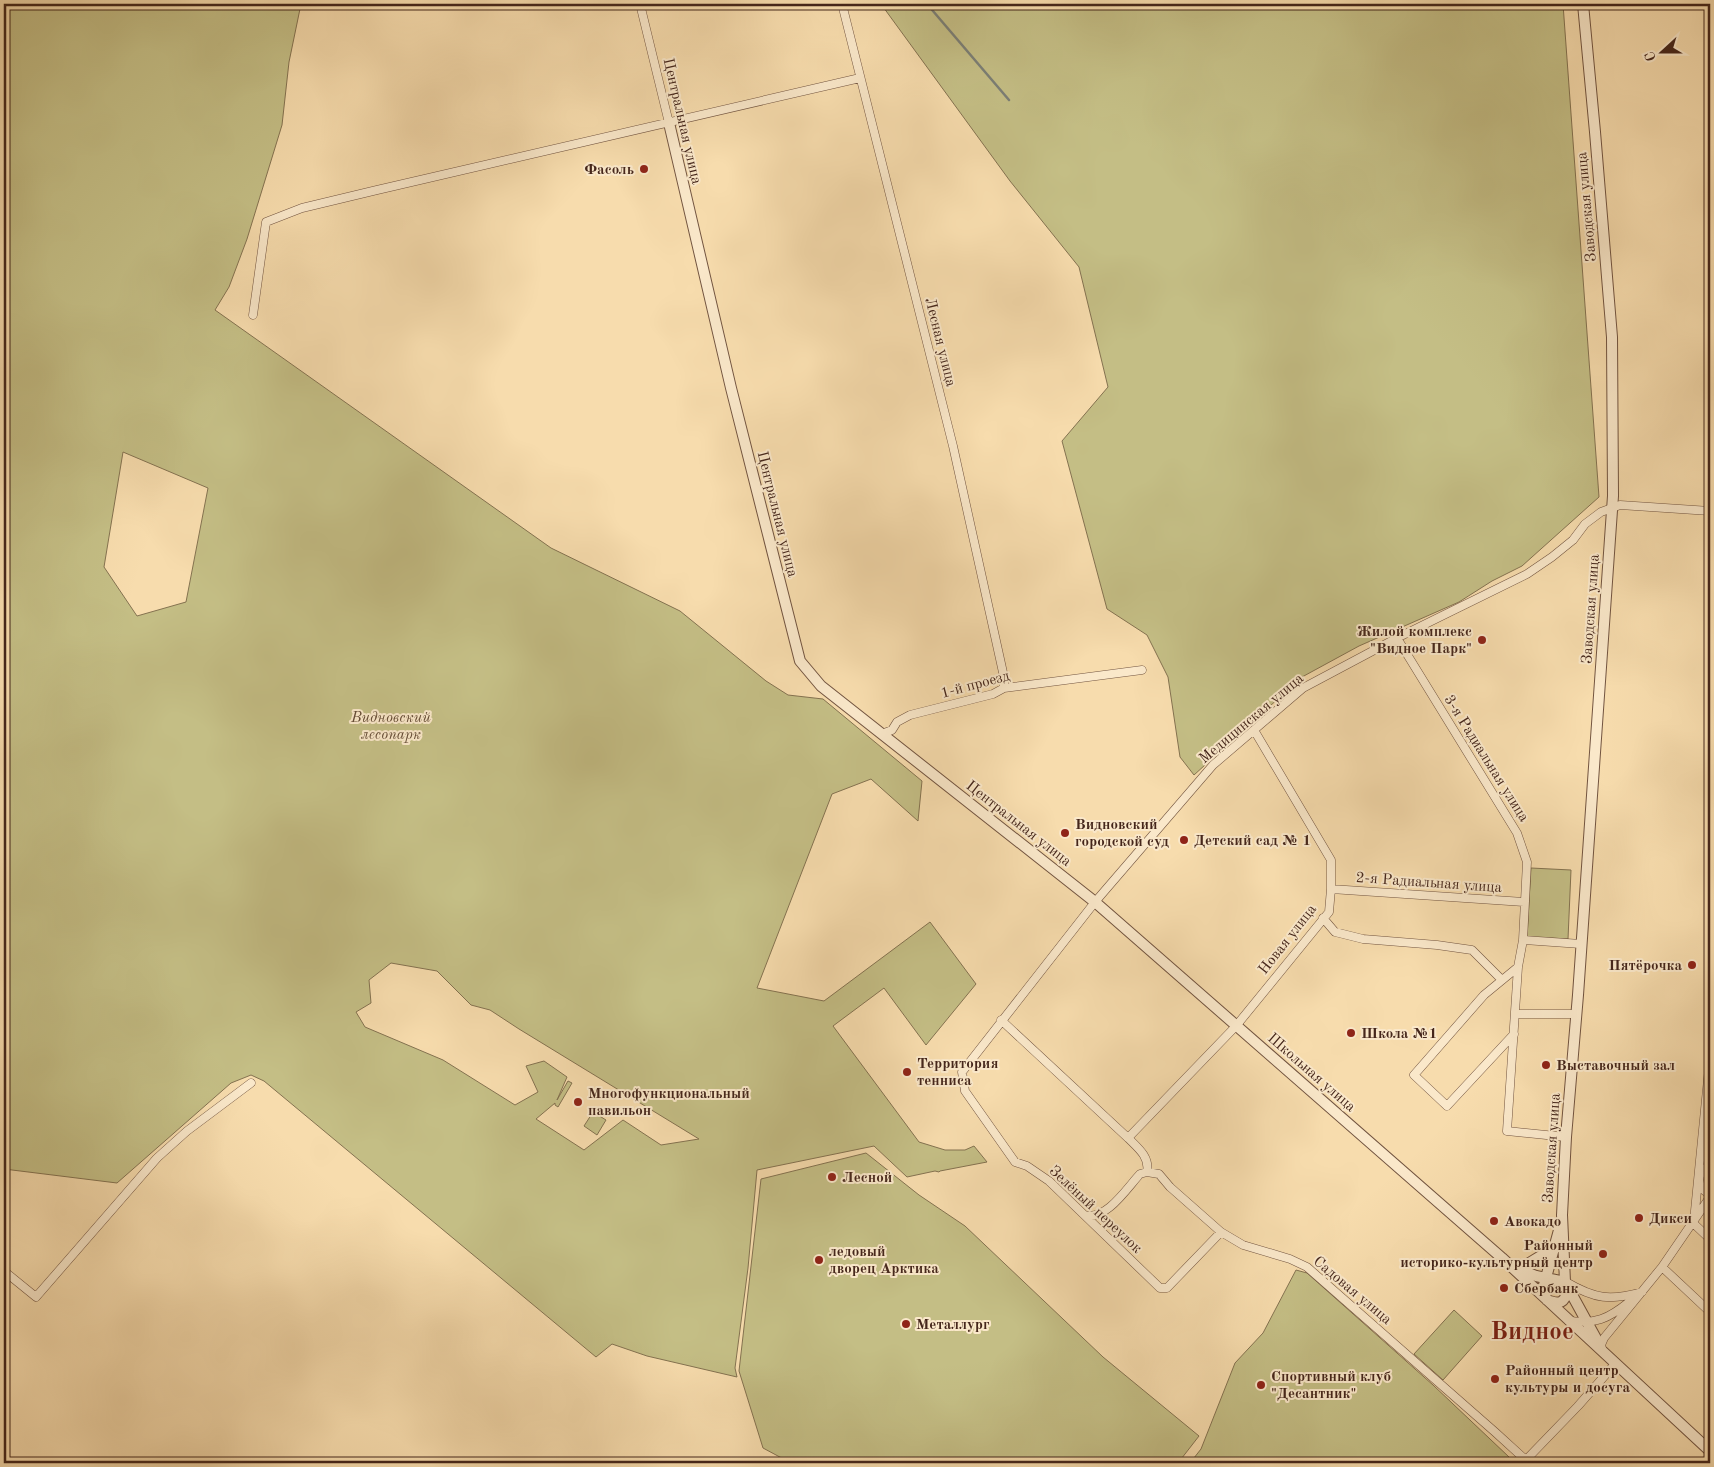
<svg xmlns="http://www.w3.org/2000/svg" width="1714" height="1467" font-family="'Old Standard TT',serif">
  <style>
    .green { fill: #c4be85; stroke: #847250; fill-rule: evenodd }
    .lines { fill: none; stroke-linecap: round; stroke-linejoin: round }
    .stream { stroke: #7b7f76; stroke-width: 2.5 }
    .minor-casing { stroke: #725440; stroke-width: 9 }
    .tertiary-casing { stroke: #725440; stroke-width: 12 }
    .minor { stroke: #fae8ca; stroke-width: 8 }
    .tertiary { stroke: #fae8ca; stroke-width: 10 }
    .poi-dot { fill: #8f2418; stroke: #fae8ca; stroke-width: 2 }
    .labels { text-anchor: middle; stroke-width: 4; stroke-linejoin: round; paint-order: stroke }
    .street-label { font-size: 15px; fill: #45261b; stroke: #fae8ca }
    .poi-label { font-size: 15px; font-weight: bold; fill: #45261b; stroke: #fae8ca; text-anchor: start }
    .park-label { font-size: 15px; font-style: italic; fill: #654c36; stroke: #fae8ca }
    .town-label { font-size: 25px; font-weight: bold; fill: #7a1f14; stroke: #fae8ca }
  </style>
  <rect width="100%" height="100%" fill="#f7dcad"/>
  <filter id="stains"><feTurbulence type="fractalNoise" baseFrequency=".004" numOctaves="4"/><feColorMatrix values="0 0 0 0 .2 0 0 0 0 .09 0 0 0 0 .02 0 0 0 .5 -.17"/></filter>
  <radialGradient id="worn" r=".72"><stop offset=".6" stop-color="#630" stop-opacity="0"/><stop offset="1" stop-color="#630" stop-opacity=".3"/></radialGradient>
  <!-- green -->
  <path class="green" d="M 4,4 L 301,4 L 289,62 L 282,125 L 247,239 L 229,287 L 215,310 L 551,548 L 680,611 L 766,681 L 788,695 L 823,699 L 922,781 L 918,821 L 871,779 L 832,794 L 757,988 L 824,1001 L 930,922 L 976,984 L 926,1045 L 884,988 L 833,1026 L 919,1142 L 945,1150 L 965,1150 L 974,1146 L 987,1162 L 940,1171 L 939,1172 L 935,1171 L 907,1177 L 874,1146 L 757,1170 L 748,1268 L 735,1368 L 737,1377 L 647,1356 L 612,1344 L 596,1357 L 264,1081 L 251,1075 L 231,1083 L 117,1183 L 4,1169 ZM 123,452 L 208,488 L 186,602 L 137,616 L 104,567 ZM 391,963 L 437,971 L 471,1005 L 490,1010 L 519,1029 L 699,1139 L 661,1145 L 623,1120 L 584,1150 L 536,1119 L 555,1103 L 555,1105 L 558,1107 L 572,1083 L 568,1081 L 557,1100 L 567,1077 L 544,1061 L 526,1066 L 538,1092 L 515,1105 L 443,1060 L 365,1027 L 356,1012 L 371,1003 L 369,980 Z
    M 881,4 L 1563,4 L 1599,497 L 1522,566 L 1492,581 L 1459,602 L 1359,646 L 1302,677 L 1194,775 L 1180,757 L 1168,677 L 1147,635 L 1107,609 L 1062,441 L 1108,387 L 1079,267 L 1010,181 Z
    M 1531,868 L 1571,870 L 1568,939 L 1527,937 Z
    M 593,1112 L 606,1120 L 597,1135 L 584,1126 Z
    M 866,1153 L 919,1195 L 965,1226 L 1103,1357 L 1199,1436 L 1178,1463 L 791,1463 L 763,1448 L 739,1371 L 761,1179 Z
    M 1296,1270 L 1307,1273 L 1433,1385 L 1509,1457 L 1502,1463 L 1190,1463 L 1201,1449 L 1235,1363 L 1263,1333 Z
    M 1454,1310 L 1482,1336 L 1443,1380 L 1414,1354 Z"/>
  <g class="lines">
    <!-- stream -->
    <path class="stream" d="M 927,4 L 1009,100
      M 1182,1462 L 1183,1463"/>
    <!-- minor casing -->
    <g class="minor-casing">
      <path id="minor" d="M 640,4 L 669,123
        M 842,4 L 953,446 L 1004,677 L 1004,688
        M 253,315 L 266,222 L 302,208 L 377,190 L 860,78
        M 1397,638 L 1517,833 L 1527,862 L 1523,940 L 1518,967 L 1484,995 L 1414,1075 L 1447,1106 L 1514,1034
        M 882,734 L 892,730 L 897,722 L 910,715 L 993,694 L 1004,688 L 1142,670
        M 1331,889 L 1524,902
        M 1323,918 L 1335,932 L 1363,939 L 1437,945 L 1472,950 L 1502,980
        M 1523,940 L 1581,944
        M 1518,967 L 1507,1131 L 1566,1137
        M 1516,1014 L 1576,1014
        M 1001,1020 L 1128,1138 C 1138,1148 1150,1157 1147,1172 L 1159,1174 L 1170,1187 L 1221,1232 L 1243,1245 L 1290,1259 L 1307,1267 L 1495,1432 L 1529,1463
        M 1128,1138 L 1236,1026 L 1329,912 L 1331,889 L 1331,860 L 1254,730
        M 1710,1166 C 1696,1171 1696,1189 1710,1194
        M 1085,1215 C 1106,1221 1127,1188 1140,1174 L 1147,1172
        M 1694,1221 L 1710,1059
        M 1693,1223 L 1710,1239
        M 1221,1232 L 1167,1288 L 1160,1288 L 1049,1181 L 1027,1166 L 1015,1162 L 965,1091 L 962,1072 L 1095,902 L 1213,765 L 1303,688 L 1397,638 L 1527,574 L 1552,557 L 1573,540 L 1585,524 L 1601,512 L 1620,505 L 1710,511
        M 1662,1267 L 1710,1312
        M 4,1271 L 36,1297 L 157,1158 L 187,1131 L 251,1083
        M 1566,1282 C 1595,1299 1610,1301 1642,1292
        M 1569,1321 C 1596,1324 1608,1319 1629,1302
        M 1602,1349 L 1601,1345 L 1604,1338 L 1662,1267 L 1710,1197
        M 1523,1463 L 1578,1406 L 1615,1364"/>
    </g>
    <!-- tertiary casing -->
    <g class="tertiary-casing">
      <path id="tertiary" d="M 1583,4 L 1595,132 L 1612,337 L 1613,496 L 1578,995 L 1566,1137 L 1562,1215 L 1565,1282 L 1599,1344
        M 669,123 L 731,388 L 800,661 L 821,686 L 1095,902 L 1502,1258 L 1710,1451
        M 1559,1230 L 1544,1285 L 1544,1293 L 1547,1300 C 1560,1305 1565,1303 1568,1289
        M 1515,1265 L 1526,1265 L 1554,1248
        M 1517,1268 L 1536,1276 L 1565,1282"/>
    </g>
    <!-- minor -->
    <use href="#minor" class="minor"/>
    <!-- tertiary -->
    <use href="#tertiary" class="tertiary"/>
  </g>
  <!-- markers -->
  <g class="poi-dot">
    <circle cx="644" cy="169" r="5"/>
    <circle cx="1482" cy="640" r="5"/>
    <circle cx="1065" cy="833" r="5"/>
    <circle cx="1184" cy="840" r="5"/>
    <circle cx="1692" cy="965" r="5"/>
    <circle cx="1351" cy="1033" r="5"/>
    <circle cx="1546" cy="1065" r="5"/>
    <circle cx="907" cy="1072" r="5"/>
    <circle cx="578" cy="1102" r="5"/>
    <circle cx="832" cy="1177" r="5"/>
    <circle cx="1639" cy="1218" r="5"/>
    <circle cx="1494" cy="1221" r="5"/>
    <circle cx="1603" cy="1254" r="5"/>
    <circle cx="819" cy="1260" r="5"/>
    <circle cx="1504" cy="1288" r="5"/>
    <circle cx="906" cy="1324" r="5"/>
    <circle cx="1495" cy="1379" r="5"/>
    <circle cx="1261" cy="1385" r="5"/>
  </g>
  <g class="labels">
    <!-- street labels -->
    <g class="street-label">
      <text transform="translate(683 121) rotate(77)" y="5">Центральная улица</text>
      <text transform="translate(1586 207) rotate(-95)" y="5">Заводская улица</text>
      <text transform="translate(941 342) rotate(76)" y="5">Лесная улица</text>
      <text transform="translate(778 514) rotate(76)" y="5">Центральная улица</text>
      <text transform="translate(1590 609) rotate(-86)" y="5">Заводская улица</text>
      <text transform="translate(975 684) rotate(-15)" y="5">1-й проезд</text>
      <text transform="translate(1251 718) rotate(-40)" y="5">Медицинская улица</text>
      <text transform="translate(1487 758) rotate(58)" y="5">3-я Радиальная улица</text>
      <text transform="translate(1019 823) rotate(38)" y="5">Центральная улица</text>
      <text transform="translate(1429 882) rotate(4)" y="5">2-я Радиальная улица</text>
      <text transform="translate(1287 939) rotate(-52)" y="5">Новая улица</text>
      <text transform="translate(1312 1072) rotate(41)" y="5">Школьная улица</text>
      <text transform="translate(1551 1148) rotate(-86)" y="5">Заводская улица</text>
      <text transform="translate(1096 1209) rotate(43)" y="5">Зелёный переулок</text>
      <text transform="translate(1353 1290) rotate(40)" y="5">Садовая улица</text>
    </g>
    <!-- poi labels -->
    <g class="poi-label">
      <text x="634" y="174" text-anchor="end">Фасоль</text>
      <text x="1472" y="636" text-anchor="end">Жилой комплекс<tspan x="1472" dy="17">"Видное Парк"</tspan></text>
      <text x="1075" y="829">Видновский<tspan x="1075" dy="17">городской суд</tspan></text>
      <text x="1194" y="845">Детский сад № 1</text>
      <text x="1682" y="970" text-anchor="end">Пятёрочка</text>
      <text x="1361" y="1038">Школа №1</text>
      <text x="917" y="1068">Территория<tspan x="917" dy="17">тенниса</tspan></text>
      <text x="1556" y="1070">Выставочный зал</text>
      <text x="588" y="1098">Многофункциональный<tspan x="588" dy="17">павильон</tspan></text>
      <text x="842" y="1182">Лесной</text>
      <text x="1649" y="1223">Дикси</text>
      <text x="1504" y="1226">Авокадо</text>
      <text x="1593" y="1250" text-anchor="end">Районный<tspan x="1593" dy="17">историко-культурный центр</tspan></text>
      <text x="829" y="1256">ледовый<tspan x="829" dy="17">дворец Арктика</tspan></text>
      <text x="1514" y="1293">Сбербанк</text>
      <text x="916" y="1329">Металлург</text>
      <text x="1505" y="1375">Районный центр<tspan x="1505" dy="17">культуры и досуга</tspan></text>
      <text x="1271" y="1381">Спортивный клуб<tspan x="1271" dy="17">"Десантник"</tspan></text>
    </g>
    <!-- park labels -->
    <g class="park-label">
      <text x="391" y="722">Видновский<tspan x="391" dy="17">лесопарк</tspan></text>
    </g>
    <!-- town labels -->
    <g class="town-label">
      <text x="1532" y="1339">Видное</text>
    </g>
  </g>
  <!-- margin -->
  <rect width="1714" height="1467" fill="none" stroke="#f7dcad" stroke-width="20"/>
  <rect x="5" y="5" width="1704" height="1457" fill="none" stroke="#45261b" stroke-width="2.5"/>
  <rect x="10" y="10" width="1694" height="1447" fill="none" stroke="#45261b"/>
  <!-- north arrow -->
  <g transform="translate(1662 52) rotate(249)" stroke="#fae8ca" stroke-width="4" paint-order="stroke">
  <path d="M0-4L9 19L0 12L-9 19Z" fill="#45261b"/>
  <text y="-8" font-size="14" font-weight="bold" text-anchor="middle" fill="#45261b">С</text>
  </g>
  <rect width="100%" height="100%" filter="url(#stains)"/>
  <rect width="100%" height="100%" fill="url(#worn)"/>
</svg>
